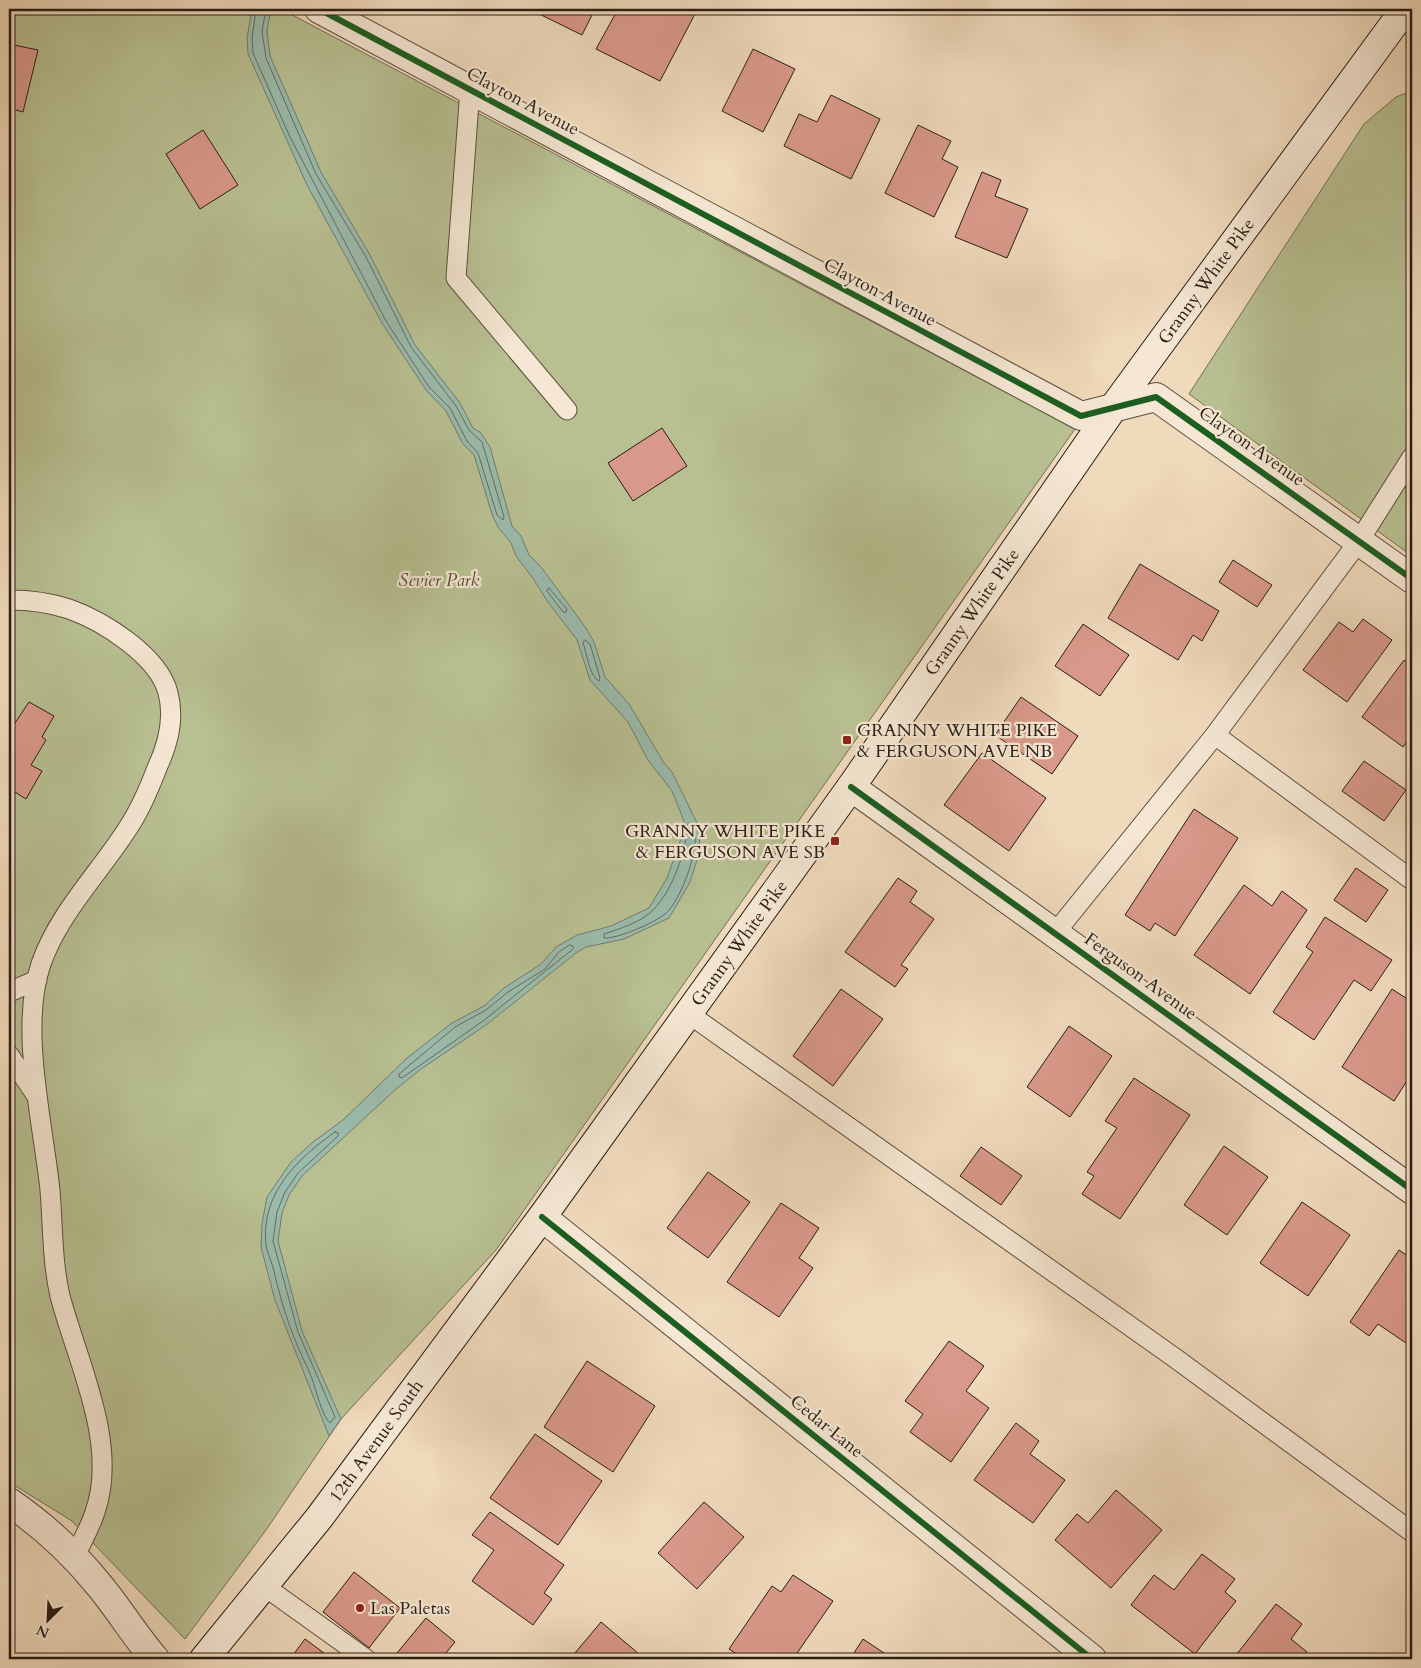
<svg xmlns="http://www.w3.org/2000/svg" width="1421" height="1668" font-family="Cardo,serif">
  <style>
    .green { fill: #b8c092; stroke: #716f53 }
    .water { fill: #9bbbac; stroke: #6e7c6f }
    .lines { fill: none; stroke-linecap: round; stroke-linejoin: round }
    .shore { stroke: #626c60; stroke-width: 1 }
    .building { fill: #d9998a; stroke: #2a1e14 }
    .service-casing { stroke: #5c4d3e; stroke-width: 21 }
    .minor-casing { stroke: #5c4d3e; stroke-width: 30 }
    .tertiary-casing { stroke: #5c4d3e; stroke-width: 30 }
    .secondary-casing { stroke: #2a1e14; stroke-width: 30 }
    .service { stroke: #f5e7d3; stroke-width: 19 }
    .minor { stroke: #f5e7d3; stroke-width: 28 }
    .tertiary { stroke: #f5e7d3; stroke-width: 28 }
    .secondary { stroke: #f5e7d3; stroke-width: 28 }
    .cycleway-casing { stroke: #f5e7d3; stroke-width: 9 }
    .cycleway { stroke: #1b5e20; stroke-width: 6 }
    .poi-dot { fill: #8f2418; stroke: #f5e7d3; stroke-width: 2 }
    .labels { text-anchor: middle; stroke-width: 4.5; stroke-linejoin: round; paint-order: stroke }
    .street-label { font-size: 18px; fill: #2a1e14; stroke: #f5e7d3 }
    .park-label { font-size: 18px; font-style: italic; fill: #554f3a; stroke: #f5e7d3 }
    .poi-label { font-size: 18px; fill: #2a1e14; stroke: #f5e7d3; text-anchor: start }
  </style>
  <rect width="100%" height="100%" fill="#f0dabc"/>
  <filter id="stains"><feTurbulence type="fractalNoise" baseFrequency=".004" numOctaves="4"/><feColorMatrix values="0 0 0 0 .2 0 0 0 0 .09 0 0 0 0 .02 0 0 0 .5 -.17"/></filter>
  <radialGradient id="worn" r=".72"><stop offset=".6" stop-color="#630" stop-opacity="0"/><stop offset="1" stop-color="#630" stop-opacity=".3"/></radialGradient>
  <!-- green -->
  <path class="green" d="M 9,9 L 281,9 L 1075,429 L 496,1250 L 341,1419 L 266,1530 L 185,1639 L 72,1521 L 9,1482 Z
    M 1412,91 L 1412,556 L 1189,394 L 1364,124 L 1396,97 Z"/>
  <!-- water -->
  <path class="water" d="M 252,9 L 271,9 L 267,31 L 270,56 L 321,172 L 370,255 L 415,345 L 460,403 L 473,428 L 480,432 L 490,447 L 512,526 L 521,536 L 529,555 L 541,567 L 586,628 L 594,642 L 605,677 L 629,704 L 664,763 L 672,772 L 701,831 L 697,860 L 690,882 L 669,918 L 624,939 L 586,947 L 576,953 L 486,1025 L 421,1069 L 396,1089 L 302,1176 L 289,1195 L 282,1213 L 278,1241 L 302,1331 L 341,1419 L 329,1436 L 275,1300 L 261,1247 L 262,1224 L 267,1197 L 291,1162 L 313,1142 L 343,1120 L 407,1058 L 452,1023 L 484,1006 L 504,988 L 541,964 L 556,947 L 577,935 L 611,926 L 649,908 L 667,878 L 682,836 L 684,821 L 672,791 L 648,760 L 628,722 L 590,680 L 577,640 L 548,602 L 532,577 L 516,556 L 511,543 L 498,527 L 493,517 L 474,455 L 463,444 L 446,411 L 426,390 L 382,323 L 307,185 L 248,54 L 247,38 Z"/>
  <g class="lines">
    <!-- shore -->
    <path class="shore" d="M 256,9 L 252,38 L 253,53 L 290,137 L 386,321 L 429,387 L 450,408 L 467,441 L 478,453 L 497,515 L 503,520 L 504,517 L 482,442 L 469,430 L 456,406 L 411,347 L 366,257 L 316,174 L 266,58 L 262,31 L 266,9
      M 549,588 L 567,609 L 566,612 L 563,612 L 547,591 Z
      M 585,640 L 590,644 L 600,678 L 599,681 C 589,676 587,653 583,643 Z
      M 691,823 C 706,837 680,903 665,914 C 654,923 617,939 604,938 L 604,934 C 619,929 642,922 653,910 C 673,890 686,851 688,824 Z
      M 570,945 L 573,946 L 573,949 L 483,1021 L 402,1078 L 399,1077 L 399,1074 L 455,1027 L 486,1010 L 508,992 L 545,969 L 559,952 Z
      M 335,1132 L 338,1133 L 338,1136 L 298,1173 L 285,1192 L 277,1212 L 273,1241 L 298,1332 L 335,1417 L 330,1423 C 321,1415 315,1384 309,1371 C 293,1339 282,1307 274,1271 C 272,1263 268,1254 266,1246 C 260,1194 297,1159 335,1132 Z"/>
  </g>
  <!-- building -->
  <path class="building" d="M 529,9 L 595,9 L 582,35 Z
    M 618,9 L 690,9 L 696,12 L 660,81 L 596,49 Z
    M 9,44 L 38,50 L 23,112 L 9,108 Z
    M 753,49 L 795,69 L 763,132 L 722,111 Z
    M 831,95 L 880,119 L 851,179 L 784,146 L 799,114 L 817,122 Z
    M 918,125 L 951,141 L 942,159 L 958,167 L 934,217 L 885,193 Z
    M 203,130 L 238,185 L 200,209 L 166,154 Z
    M 982,172 L 1001,180 L 995,196 L 1028,209 L 1007,258 L 955,237 Z
    M 662,428 L 687,466 L 633,501 L 608,463 Z
    M 1233,560 L 1272,585 L 1257,607 L 1219,582 Z
    M 1140,564 L 1219,611 L 1202,641 L 1193,635 L 1178,660 L 1108,618 Z
    M 1363,619 L 1392,640 L 1347,702 L 1303,670 L 1339,622 L 1353,632 Z
    M 1083,624 L 1129,655 L 1100,696 L 1055,666 Z
    M 1404,660 L 1412,667 L 1412,735 L 1403,747 L 1362,717 Z
    M 1021,697 L 1078,736 L 1052,774 L 995,735 Z
    M 29,702 L 54,716 L 42,737 L 46,740 L 31,765 L 42,771 L 26,799 L 15,792 L 9,803 L 9,732 Z
    M 982,753 L 1046,798 L 1009,851 L 944,805 Z
    M 1364,761 L 1406,790 L 1384,821 L 1342,791 Z
    M 1194,809 L 1238,838 L 1175,936 L 1155,923 L 1150,931 L 1125,915 Z
    M 1356,868 L 1388,890 L 1366,922 L 1334,900 Z
    M 898,878 L 917,891 L 910,902 L 934,919 L 901,965 L 908,969 L 895,987 L 845,952 Z
    M 1244,885 L 1272,906 L 1282,891 L 1307,910 L 1250,994 L 1194,955 Z
    M 1325,917 L 1392,960 L 1371,991 L 1354,980 L 1314,1040 L 1273,1012 L 1313,952 L 1306,947 Z
    M 841,989 L 883,1019 L 833,1086 L 793,1056 Z
    M 1392,989 L 1412,1002 L 1412,1073 L 1394,1101 L 1342,1067 Z
    M 1069,1026 L 1112,1056 L 1070,1117 L 1027,1087 Z
    M 1134,1078 L 1190,1115 L 1120,1219 L 1082,1194 L 1094,1176 L 1087,1172 L 1117,1128 L 1105,1121 Z
    M 1224,1146 L 1268,1177 L 1227,1235 L 1184,1205 Z
    M 981,1147 L 1022,1176 L 1001,1205 L 960,1176 Z
    M 708,1172 L 750,1202 L 708,1258 L 667,1228 Z
    M 1302,1202 L 1350,1235 L 1308,1296 L 1260,1263 Z
    M 781,1203 L 819,1228 L 799,1258 L 813,1268 L 779,1317 L 727,1282 Z
    M 1399,1250 L 1412,1259 L 1412,1341 L 1409,1345 L 1378,1324 L 1369,1336 L 1350,1322 Z
    M 949,1341 L 984,1366 L 966,1391 L 989,1408 L 951,1462 L 910,1432 L 923,1414 L 905,1401 Z
    M 587,1361 L 655,1406 L 613,1472 L 544,1427 Z
    M 1016,1423 L 1039,1441 L 1030,1454 L 1065,1480 L 1033,1523 L 974,1480 Z
    M 535,1434 L 602,1481 L 558,1545 L 490,1498 Z
    M 1116,1490 L 1162,1530 L 1111,1588 L 1055,1540 L 1077,1514 L 1088,1523 Z
    M 704,1502 L 744,1537 L 697,1589 L 658,1553 Z
    M 490,1512 L 564,1565 L 544,1593 L 552,1599 L 533,1625 L 472,1581 L 494,1550 L 472,1535 Z
    M 1202,1554 L 1235,1579 L 1225,1592 L 1236,1601 L 1195,1654 L 1131,1605 L 1154,1575 L 1174,1590 Z
    M 354,1572 L 400,1608 L 369,1648 L 323,1612 Z
    M 793,1575 L 833,1601 L 793,1659 L 744,1659 L 729,1649 L 772,1586 L 781,1592 Z
    M 1276,1604 L 1302,1624 L 1291,1639 L 1307,1652 L 1301,1659 L 1233,1659 Z
    M 426,1618 L 455,1642 L 441,1659 L 392,1659 Z
    M 601,1622 L 645,1659 L 570,1659 Z
    M 305,1639 L 332,1659 L 290,1659 Z
    M 863,1639 L 893,1659 L 850,1659 Z"/>
  <g class="lines">
    <!-- service casing -->
    <g class="service-casing">
      <path id="service" d="M 470,89 L 456,278 L 567,410
        M 9,600 C 28,600 51,603 69,609 C 103,621 159,656 168,693 C 175,719 168,744 157,768 C 149,789 140,810 128,828 C 100,872 58,914 41,964 C 19,1028 43,1123 50,1190 C 53,1226 52,1261 60,1296 C 77,1361 119,1444 95,1512 C 90,1528 81,1543 74,1558
        M 1215,735 L 1412,880
        M 1055,933 L 1215,735 L 1359,541 L 1412,457
        M 9,992 L 37,980
        M 689,1014 L 1175,1358 L 1412,1532
        M 9,1055 L 36,1095
        M 264,1586 L 366,1659"/>
    </g>
    <!-- minor casing -->
    <g class="minor-casing">
      <path id="minor" d="M 319,9 L 1081,416 L 1156,397 L 1412,579
        M 851,787 L 1412,1190
        M 542,1217 L 1092,1659"/>
    </g>
    <!-- tertiary casing -->
    <g class="tertiary-casing">
      <path id="tertiary" d="M 9,1502 C 43,1525 73,1553 99,1585 C 119,1609 135,1636 155,1659"/>
    </g>
    <!-- secondary casing -->
    <g class="secondary-casing">
      <path id="secondary" d="M 204,1659 L 319,1518 L 542,1217 L 851,787 L 1113,408 L 1405,9"/>
    </g>
    <!-- service -->
    <use href="#service" class="service"/>
    <!-- minor -->
    <use href="#minor" class="minor"/>
    <!-- tertiary -->
    <use href="#tertiary" class="tertiary"/>
    <!-- secondary -->
    <use href="#secondary" class="secondary"/>
    <!-- cycleway casing -->
    <g class="cycleway-casing">
      <path id="cycleway" d="M 319,9 L 1081,416 L 1156,397 L 1412,579
        M 851,787 L 1412,1190
        M 542,1217 L 1092,1659"/>
    </g>
    <!-- cycleway -->
    <use href="#cycleway" class="cycleway"/>
  </g>
  <!-- markers -->
  <g class="poi-dot">
    <rect x="842" y="735" width="10" height="10" rx="2.5"/>
    <rect x="830" y="836" width="10" height="10" rx="2.5"/>
    <circle cx="360" cy="1608" r="5"/>
  </g>
  <g class="labels">
    <!-- street labels -->
    <g class="street-label">
      <text transform="translate(523 101) rotate(28)" y="6">Clayton Avenue</text>
      <text transform="translate(1206 281) rotate(-54)" y="6">Granny White Pike</text>
      <text transform="translate(880 292) rotate(28)" y="6">Clayton Avenue</text>
      <text transform="translate(1252 446) rotate(35)" y="6">Clayton Avenue</text>
      <text transform="translate(972 612) rotate(-55)" y="6">Granny White Pike</text>
      <text transform="translate(739 943) rotate(-54)" y="6">Granny White Pike</text>
      <text transform="translate(1141 976) rotate(36)" y="6">Ferguson Avenue</text>
      <text transform="translate(827 1426) rotate(39)" y="6">Cedar Lane</text>
      <text transform="translate(376 1441) rotate(-54)" y="6">12th Avenue South</text>
    </g>
    <!-- park labels -->
    <g class="park-label">
      <text x="439" y="586">Sevier Park</text>
    </g>
    <!-- poi labels -->
    <g class="poi-label">
      <text x="857" y="736">GRANNY WHITE PIKE<tspan x="857" dy="21">&amp; FERGUSON AVE NB</tspan></text>
      <text x="825" y="837" text-anchor="end">GRANNY WHITE PIKE<tspan x="825" dy="21">&amp; FERGUSON AVE SB</tspan></text>
      <text x="370" y="1614">Las Paletas</text>
    </g>
  </g>
  <!-- margin -->
  <rect width="1421" height="1668" fill="none" stroke="#f0dabc" stroke-width="30"/>
  <rect x="10" y="10" width="1401" height="1648" fill="none" stroke="#2a1e14" stroke-width="2.5"/>
  <rect x="15" y="15" width="1391" height="1638" fill="none" stroke="#2a1e14"/>
  <!-- north arrow -->
  <g transform="translate(48 1620) rotate(204)" stroke="#f5e7d3" stroke-width="4" paint-order="stroke">
  <path d="M0-4L9 19L0 12L-9 19Z" fill="#2a1e14"/>
  <text y="-8" font-size="14" font-weight="bold" text-anchor="middle" fill="#2a1e14">N</text>
  </g>
  <rect width="100%" height="100%" filter="url(#stains)"/>
  <rect width="100%" height="100%" fill="url(#worn)"/>
</svg>
